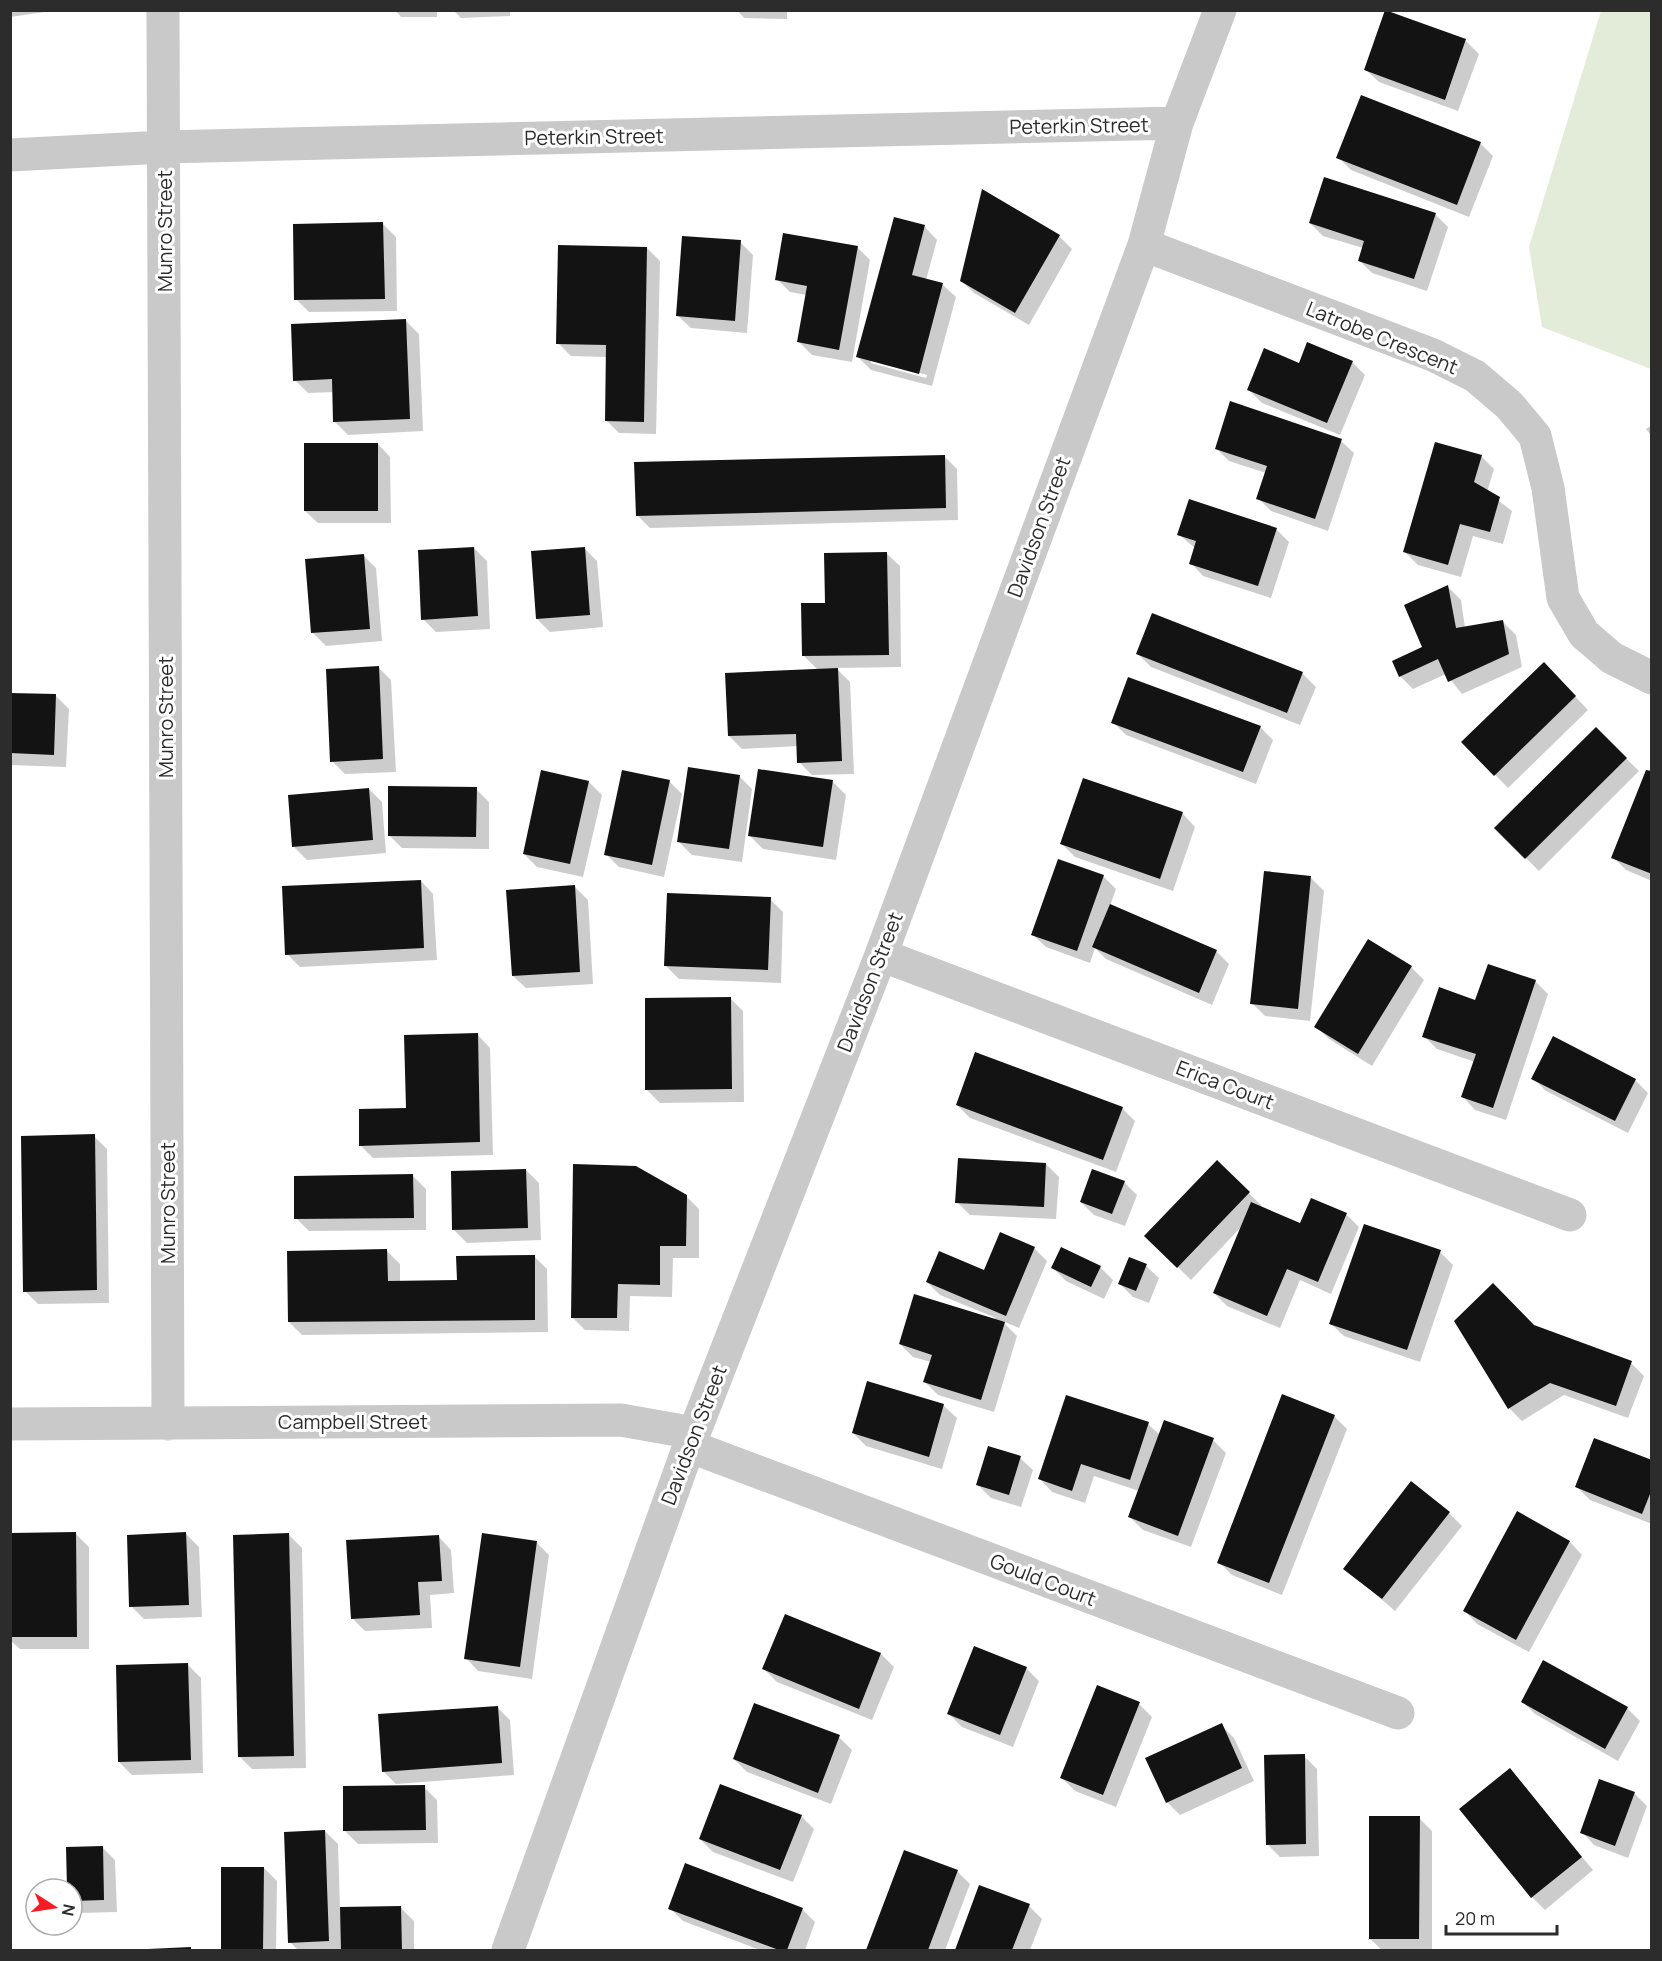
<svg xmlns="http://www.w3.org/2000/svg" width="1662" height="1961" font-family="Manrope,sans-serif">
  <style>
    .green { fill: #e2ecd8 }
    .shadow { fill: #0003; fill-rule: evenodd }
    .building { fill: #131313 }
    .lines { fill: none; stroke-linecap: round; stroke-linejoin: round }
    .minor { stroke: #c9c9c9; stroke-width: 33 }
    .labels { text-anchor: middle; stroke-width: 6; stroke-linejoin: round; paint-order: stroke }
    .street-label { font-size: 20px; fill: #2c2c2c; stroke: #fff }
  </style>
  <rect width="100%" height="100%" fill="#fff"/>
  <!-- green -->
  <path class="green" d="M 1601,11 L 1651,11 L 1651,369 L 1542,327 L 1529,247 Z"/>
  <!-- shadow -->
  <path class="shadow" d="M 10,10 L 59,10 L 10,17 Z
    M 395,10 L 437,10 L 437,17 L 401,17 Z
    M 453,10 L 510,10 L 510,16 L 461,18 Z
    M 737,10 L 787,10 L 787,19 L 744,18 Z
    M 1387,11 L 1466,41 L 1479,54 L 1458,111 L 1379,82 L 1366,70 Z
    M 1480,143 L 1493,156 L 1469,217 L 1351,170 L 1338,157 Z
    M 983,191 L 1059,236 L 1072,249 L 1029,325 L 974,293 L 961,280 Z
    M 1435,214 L 1448,227 L 1427,291 L 1372,273 L 1359,260 L 1363,248 L 1323,236 L 1310,223 Z
    M 383,224 L 396,237 L 397,311 L 309,312 L 296,299 Z
    M 925,227 L 937,240 L 926,280 L 943,285 L 956,297 L 932,386 L 871,370 L 858,357 ZM 871,360 L 927,375 L 926,378 L 871,363 Z
    M 740,242 L 753,255 L 747,333 L 691,328 L 678,316 Z
    M 857,247 L 870,260 L 852,362 L 812,355 L 799,342 L 807,295 L 790,292 L 777,279 Z
    M 647,248 L 660,261 L 656,434 L 619,433 L 606,420 L 607,357 L 571,356 L 558,343 Z
    M 406,321 L 419,334 L 423,431 L 348,435 L 335,422 L 334,392 L 308,393 L 295,380 Z
    M 1352,362 L 1365,375 L 1340,435 L 1262,403 L 1249,390 L 1299,365 Z
    M 1652,425 L 1652,437 L 1646,429 Z
    M 1341,441 L 1354,453 L 1328,531 L 1271,511 L 1258,498 L 1266,473 L 1229,461 L 1216,448 Z
    M 378,444 L 390,457 L 391,523 L 318,523 L 305,511 Z
    M 944,456 L 957,469 L 958,520 L 650,528 L 637,515 Z
    M 1481,456 L 1494,469 L 1487,492 L 1512,511 L 1503,544 L 1473,536 L 1461,577 L 1418,565 L 1405,552 Z
    M 1276,529 L 1289,542 L 1271,598 L 1203,576 L 1191,563 L 1195,548 L 1178,534 Z
    M 474,548 L 487,561 L 490,629 L 436,632 L 423,619 Z
    M 584,548 L 597,561 L 603,627 L 550,632 L 537,619 Z
    M 887,554 L 900,566 L 901,667 L 836,668 L 850,682 L 854,774 L 812,775 L 799,762 L 798,746 L 742,749 L 729,736 L 818,670 L 804,656 L 826,604 Z
    M 363,555 L 376,568 L 382,641 L 326,646 L 313,633 Z
    M 1448,587 L 1461,600 L 1465,628 L 1503,622 L 1516,635 L 1522,667 L 1462,694 L 1446,674 L 1413,689 L 1400,676 L 1424,648 Z
    M 1153,615 L 1303,674 L 1316,687 L 1300,725 L 1151,667 L 1138,654 Z
    M 1544,664 L 1588,710 L 1508,788 L 1463,742 Z
    M 378,667 L 391,680 L 396,772 L 345,774 L 332,761 Z
    M 10,694 L 56,696 L 69,709 L 66,767 L 10,765 Z
    M 1113,722 L 1260,727 L 1273,740 L 1256,784 L 1126,735 Z
    M 1596,729 L 1639,771 L 1539,871 L 1496,828 Z
    M 1652,772 L 1652,881 L 1626,870 L 1613,857 Z
    M 739,776 L 752,789 L 742,862 L 692,855 L 679,842 Z
    M 1084,779 L 1183,814 L 1195,827 L 1173,891 L 1075,857 L 1062,844 Z
    M 669,781 L 682,794 L 664,877 L 619,867 L 606,854 Z
    M 589,782 L 602,795 L 583,877 L 537,867 L 524,854 Z
    M 833,782 L 846,795 L 836,860 L 763,849 L 750,836 Z
    M 369,789 L 382,802 L 386,853 L 307,860 L 294,847 Z
    M 476,789 L 489,802 L 489,849 L 402,848 L 389,835 Z
    M 1103,876 L 1116,889 L 1110,906 L 1216,951 L 1229,964 L 1212,1005 L 1106,959 L 1095,948 L 1090,963 L 1046,947 L 1033,935 Z
    M 1311,878 L 1324,891 L 1310,1021 L 1265,1016 L 1252,1003 Z
    M 421,881 L 433,894 L 437,960 L 300,967 L 287,954 Z
    M 575,887 L 588,900 L 593,984 L 526,988 L 513,976 Z
    M 770,899 L 783,912 L 781,983 L 679,979 L 666,966 Z
    M 1411,967 L 1424,980 L 1372,1066 L 1329,1039 L 1316,1026 Z
    M 1535,981 L 1548,994 L 1506,1120 L 1475,1110 L 1463,1097 L 1475,1062 L 1437,1049 L 1424,1036 Z
    M 730,998 L 743,1011 L 744,1102 L 660,1103 L 647,1090 Z
    M 478,1035 L 490,1048 L 493,1155 L 373,1158 L 360,1145 L 407,1109 Z
    M 1533,1078 L 1635,1080 L 1648,1093 L 1628,1133 L 1546,1091 Z
    M 957,1105 L 1122,1108 L 1135,1121 L 1116,1172 L 970,1118 Z
    M 94,1136 L 107,1149 L 109,1303 L 38,1304 L 25,1291 Z
    M 1217,1162 L 1262,1206 L 1260,1208 L 1300,1225 L 1346,1214 L 1359,1227 L 1331,1294 L 1300,1280 L 1280,1328 L 1227,1306 L 1214,1293 L 1242,1226 L 1191,1280 L 1146,1236 Z
    M 1046,1164 L 1059,1177 L 1056,1219 L 970,1215 L 957,1202 Z
    M 526,1170 L 539,1183 L 541,1240 L 467,1243 L 454,1230 Z
    M 413,1176 L 426,1189 L 426,1230 L 309,1231 L 296,1218 Z
    M 1124,1182 L 1137,1195 L 1125,1226 L 1094,1215 L 1081,1202 Z
    M 686,1196 L 699,1209 L 699,1258 L 673,1258 L 672,1297 L 630,1296 L 629,1331 L 585,1330 L 572,1317 Z
    M 1034,1248 L 1047,1261 L 1019,1328 L 1002,1321 L 1017,1336 L 994,1412 L 938,1395 L 925,1382 L 931,1362 L 913,1357 L 900,1344 L 996,1318 L 940,1295 L 927,1282 L 985,1272 Z
    M 387,1251 L 400,1264 L 400,1282 L 458,1282 L 534,1256 L 547,1269 L 548,1332 L 302,1335 L 289,1322 Z
    M 1440,1252 L 1453,1265 L 1420,1362 L 1344,1336 L 1331,1324 Z
    M 1130,1259 L 1146,1266 L 1159,1278 L 1149,1303 L 1133,1297 L 1120,1284 Z
    M 1100,1267 L 1113,1280 L 1104,1299 L 1066,1281 L 1053,1268 Z
    M 1533,1327 L 1631,1363 L 1644,1376 L 1628,1418 L 1564,1395 L 1522,1421 L 1509,1408 Z
    M 868,1383 L 944,1406 L 957,1418 L 942,1469 L 866,1446 L 853,1433 Z
    M 1334,1416 L 1347,1429 L 1282,1595 L 1232,1575 L 1219,1562 Z
    M 1148,1424 L 1160,1435 L 1213,1440 L 1226,1453 L 1191,1547 L 1143,1530 L 1130,1517 L 1139,1491 L 1094,1476 L 1085,1503 L 1052,1492 L 1040,1479 Z
    M 1020,1458 L 1033,1470 L 1021,1507 L 991,1498 L 978,1485 Z
    M 1652,1462 L 1652,1524 L 1590,1500 L 1577,1487 Z
    M 1449,1513 L 1462,1526 L 1395,1611 L 1345,1568 Z
    M 1518,1514 L 1570,1542 L 1582,1555 L 1529,1652 L 1477,1624 L 1465,1611 Z
    M 10,1534 L 76,1534 L 89,1547 L 89,1649 L 20,1649 L 10,1640 Z
    M 186,1534 L 199,1547 L 202,1617 L 144,1619 L 131,1606 Z
    M 289,1535 L 302,1548 L 306,1768 L 252,1769 L 239,1756 Z
    M 439,1537 L 451,1550 L 454,1593 L 430,1595 L 432,1628 L 365,1631 L 352,1618 Z
    M 536,1542 L 549,1555 L 532,1679 L 478,1671 L 466,1658 Z
    M 786,1616 L 881,1654 L 894,1667 L 872,1720 L 777,1682 L 764,1669 Z
    M 188,1665 L 201,1678 L 203,1773 L 132,1775 L 119,1762 Z
    M 1026,1668 L 1039,1681 L 1013,1747 L 962,1727 L 949,1714 Z
    M 1522,1701 L 1627,1708 L 1640,1721 L 1618,1761 L 1535,1714 Z
    M 1139,1704 L 1152,1717 L 1116,1807 L 1075,1791 L 1062,1778 Z
    M 497,1707 L 510,1720 L 514,1775 L 396,1784 L 383,1771 Z
    M 1221,1725 L 1234,1738 L 1254,1781 L 1180,1815 L 1167,1802 Z
    M 839,1737 L 852,1750 L 831,1804 L 747,1772 L 734,1759 Z
    M 1304,1756 L 1317,1769 L 1319,1856 L 1280,1857 L 1267,1844 Z
    M 1509,1770 L 1593,1870 L 1545,1910 L 1532,1897 Z
    M 424,1787 L 437,1800 L 438,1843 L 358,1844 L 345,1831 Z
    M 1634,1793 L 1647,1806 L 1628,1858 L 1594,1845 L 1582,1832 Z
    M 801,1816 L 814,1829 L 793,1882 L 713,1852 L 700,1839 Z
    M 1419,1818 L 1432,1831 L 1432,1950 L 1382,1950 L 1370,1939 Z
    M 325,1831 L 338,1844 L 340,1909 L 401,1908 L 414,1921 L 414,1950 L 298,1950 L 290,1942 Z
    M 102,1847 L 115,1860 L 117,1912 L 81,1913 L 72,1904 L 72,1889 L 68,1889 Z
    M 905,1852 L 957,1871 L 970,1884 L 945,1950 L 868,1950 Z
    M 223,1868 L 264,1868 L 277,1881 L 276,1950 L 222,1950 Z
    M 980,1887 L 1029,1906 L 1042,1919 L 1030,1950 L 956,1950 Z
    M 670,1908 L 802,1909 L 815,1922 L 805,1950 L 760,1950 L 683,1921 Z
    M 190,1949 L 192,1950 L 132,1950 Z"/>
  <!-- building -->
  <path class="building" d="M 1385,10 L 1466,39 L 1445,100 L 1364,70 Z
    M 1361,95 L 1481,142 L 1457,205 L 1336,158 Z
    M 1324,177 L 1436,213 L 1414,279 L 1358,261 L 1364,241 L 1309,223 Z
    M 982,189 L 1060,235 L 1015,313 L 960,281 Z
    M 894,217 L 925,225 L 912,275 L 943,283 L 919,374 L 856,357 Z
    M 383,222 L 385,299 L 294,300 L 293,224 Z
    M 783,233 L 858,246 L 839,350 L 797,342 L 807,286 L 775,280 Z
    M 682,236 L 741,240 L 735,321 L 676,316 Z
    M 558,245 L 647,247 L 644,422 L 605,421 L 606,345 L 556,344 Z
    M 406,319 L 410,419 L 333,422 L 332,379 L 293,381 L 291,324 Z
    M 1307,342 L 1353,361 L 1327,423 L 1247,390 L 1264,348 L 1299,363 Z
    M 1230,401 L 1342,439 L 1315,519 L 1256,499 L 1267,466 L 1215,449 Z
    M 1435,442 L 1482,455 L 1474,482 L 1500,497 L 1490,532 L 1460,524 L 1448,565 L 1403,552 Z
    M 304,443 L 378,443 L 378,511 L 304,511 Z
    M 945,455 L 946,508 L 636,516 L 634,462 Z
    M 1189,499 L 1277,528 L 1258,586 L 1189,564 L 1196,541 L 1177,535 Z
    M 474,547 L 478,616 L 421,620 L 418,550 Z
    M 585,547 L 590,615 L 536,619 L 531,551 Z
    M 887,552 L 889,655 L 802,656 L 801,603 L 825,603 L 824,553 Z
    M 364,554 L 370,629 L 311,633 L 305,559 Z
    M 1448,585 L 1456,628 L 1503,620 L 1509,654 L 1448,682 L 1438,659 L 1399,677 L 1392,661 L 1422,647 L 1404,605 Z
    M 1152,613 L 1303,672 L 1287,713 L 1136,654 Z
    M 1544,662 L 1576,696 L 1494,776 L 1461,742 Z
    M 379,666 L 383,759 L 330,762 L 326,669 Z
    M 838,668 L 842,761 L 797,763 L 796,734 L 728,736 L 725,673 Z
    M 1128,677 L 1261,726 L 1243,772 L 1111,723 Z
    M 10,693 L 56,694 L 54,755 L 10,753 Z
    M 1596,727 L 1627,758 L 1525,859 L 1494,828 Z
    M 688,767 L 740,775 L 729,849 L 677,842 Z
    M 758,769 L 833,780 L 823,847 L 748,836 Z
    M 541,770 L 589,781 L 570,864 L 523,854 Z
    M 622,770 L 670,780 L 652,865 L 604,855 Z
    M 1646,770 L 1652,771 L 1652,874 L 1611,858 Z
    M 1083,778 L 1183,812 L 1160,879 L 1060,844 Z
    M 388,786 L 477,787 L 476,837 L 388,836 Z
    M 369,788 L 373,840 L 292,847 L 288,795 Z
    M 1058,859 L 1104,875 L 1077,951 L 1031,935 Z
    M 1264,871 L 1311,876 L 1298,1009 L 1250,1004 Z
    M 421,880 L 424,948 L 285,955 L 282,886 Z
    M 575,885 L 580,972 L 512,976 L 506,890 Z
    M 667,893 L 771,897 L 768,970 L 664,966 Z
    M 1110,904 L 1217,950 L 1199,993 L 1092,947 Z
    M 1368,939 L 1412,966 L 1358,1054 L 1314,1027 Z
    M 1488,964 L 1536,980 L 1493,1108 L 1461,1097 L 1476,1054 L 1422,1037 L 1439,987 L 1475,1000 Z
    M 731,997 L 732,1089 L 645,1090 L 645,998 Z
    M 478,1033 L 480,1142 L 359,1146 L 359,1109 L 406,1108 L 404,1035 Z
    M 1553,1036 L 1636,1079 L 1615,1121 L 1531,1079 Z
    M 975,1052 L 1123,1107 L 1103,1160 L 956,1105 Z
    M 95,1134 L 97,1290 L 23,1292 L 21,1136 Z
    M 958,1158 L 1046,1163 L 1044,1207 L 955,1203 Z
    M 1217,1160 L 1250,1192 L 1177,1268 L 1144,1236 Z
    M 573,1164 L 636,1166 L 687,1195 L 686,1246 L 660,1246 L 660,1285 L 618,1284 L 617,1318 L 571,1318 Z
    M 526,1169 L 528,1228 L 452,1230 L 451,1171 Z
    M 1092,1169 L 1125,1181 L 1112,1214 L 1080,1202 Z
    M 413,1174 L 414,1218 L 294,1219 L 294,1176 Z
    M 1311,1198 L 1347,1213 L 1318,1282 L 1287,1269 L 1267,1316 L 1213,1293 L 1251,1202 L 1300,1223 Z
    M 1364,1224 L 1441,1250 L 1407,1350 L 1329,1324 Z
    M 1000,1232 L 1035,1247 L 1006,1316 L 926,1282 L 939,1251 L 984,1270 Z
    M 1061,1247 L 1101,1266 L 1091,1287 L 1051,1268 Z
    M 387,1249 L 388,1281 L 457,1280 L 456,1256 L 535,1255 L 535,1320 L 288,1322 L 287,1251 Z
    M 1129,1257 L 1147,1264 L 1136,1291 L 1118,1284 Z
    M 1493,1283 L 1534,1325 L 1632,1361 L 1616,1406 L 1550,1383 L 1508,1409 L 1454,1321 Z
    M 914,1294 L 1005,1322 L 981,1400 L 923,1382 L 932,1355 L 899,1344 Z
    M 867,1381 L 944,1404 L 929,1457 L 852,1433 Z
    M 1282,1394 L 1335,1415 L 1269,1583 L 1217,1563 Z
    M 1066,1395 L 1149,1422 L 1130,1480 L 1081,1464 L 1072,1491 L 1038,1479 Z
    M 1164,1420 L 1214,1438 L 1178,1536 L 1128,1517 Z
    M 1594,1438 L 1652,1460 L 1652,1489 L 1642,1514 L 1575,1487 Z
    M 988,1446 L 1021,1456 L 1009,1495 L 976,1485 Z
    M 1411,1481 L 1450,1512 L 1382,1599 L 1343,1569 Z
    M 1517,1511 L 1570,1541 L 1516,1640 L 1463,1611 Z
    M 76,1532 L 77,1637 L 10,1637 L 10,1533 Z
    M 186,1532 L 189,1605 L 129,1607 L 127,1535 Z
    M 289,1533 L 294,1756 L 238,1757 L 233,1535 Z
    M 482,1533 L 537,1541 L 520,1667 L 464,1659 Z
    M 439,1535 L 442,1581 L 418,1582 L 420,1615 L 351,1619 L 346,1540 Z
    M 785,1614 L 881,1653 L 859,1709 L 762,1669 Z
    M 974,1646 L 1027,1667 L 1000,1735 L 947,1714 Z
    M 1543,1660 L 1628,1707 L 1605,1749 L 1521,1702 Z
    M 188,1663 L 191,1760 L 118,1762 L 116,1665 Z
    M 1097,1685 L 1140,1702 L 1103,1795 L 1060,1778 Z
    M 754,1703 L 840,1735 L 818,1793 L 733,1759 Z
    M 498,1706 L 502,1763 L 382,1772 L 378,1714 Z
    M 1222,1723 L 1242,1768 L 1166,1803 L 1145,1758 Z
    M 1305,1754 L 1306,1844 L 1266,1845 L 1264,1755 Z
    M 1510,1768 L 1582,1857 L 1531,1898 L 1459,1809 Z
    M 1599,1779 L 1635,1792 L 1615,1846 L 1580,1833 Z
    M 720,1784 L 802,1815 L 780,1870 L 699,1839 Z
    M 425,1785 L 426,1830 L 343,1831 L 343,1786 Z
    M 1369,1816 L 1420,1816 L 1419,1939 L 1369,1939 Z
    M 325,1830 L 329,1941 L 288,1943 L 284,1832 Z
    M 103,1846 L 104,1900 L 72,1901 L 72,1889 L 67,1889 L 66,1847 Z
    M 904,1850 L 958,1870 L 928,1950 L 866,1950 Z
    M 685,1863 L 803,1908 L 787,1950 L 779,1950 L 668,1909 Z
    M 221,1867 L 264,1867 L 263,1950 L 221,1950 Z
    M 979,1885 L 1030,1904 L 1012,1950 L 955,1950 Z
    M 401,1906 L 402,1950 L 341,1950 L 340,1907 Z
    M 191,1947 L 191,1950 L 148,1950 L 148,1949 Z"/>
  <g class="lines">
    <!-- minor -->
    <path class="minor" d="M 163,10 L 168,1424
      M 10,155 L 164,147 L 1177,123
      M 1144,245 L 1433,355 L 1475,376 L 1509,405 L 1535,436 L 1548,488 L 1563,598 L 1584,634 L 1612,658 L 1652,678
      M 881,955 L 1570,1215
      M 10,1424 L 621,1420 L 694,1433
      M 689,1446 L 1398,1713
      M 508,1950 L 689,1446 L 881,955 L 1144,245 L 1177,123 L 1220,10"/>
  </g>
  <g class="labels">
    <!-- street labels -->
    <g class="street-label">
      <text transform="translate(1079 126) rotate(-1)" y="7">Peterkin Street</text>
      <text transform="translate(594 137) rotate(-1)" y="7">Peterkin Street</text>
      <text transform="translate(165 231) rotate(-90)" y="7">Munro Street</text>
      <text transform="translate(1382 338) rotate(22)" y="7">Latrobe Crescent</text>
      <text transform="translate(1039 527) rotate(-70)" y="7">Davidson Street</text>
      <text transform="translate(166 717) rotate(-90)" y="7">Munro Street</text>
      <text transform="translate(870 982) rotate(-69)" y="7">Davidson Street</text>
      <text transform="translate(1225 1085) rotate(21)" y="7">Erica Court</text>
      <text transform="translate(168 1203) rotate(-90)" y="7">Munro Street</text>
      <text x="353" y="1429">Campbell Street</text>
      <text transform="translate(694 1435) rotate(-69)" y="7">Davidson Street</text>
      <text transform="translate(1043 1580) rotate(21)" y="7">Gould Court</text>
    </g>
  </g>
  <!-- border -->
  <rect width="1662" height="1961" fill="none" stroke="#2c2c2c" stroke-width="24"/>
  <!-- north arrow -->
  <g transform="translate(54 1907) rotate(102)"><circle r="28" fill="#ffffff" stroke="#ababab" stroke-width="1.5"/>
  <path d="M0-4.5L10 22L0 15L-10 22Z" fill="#f71b23"/>
  <text y="-9" font-size="16" font-weight="bold" text-anchor="middle" fill="#2c2c2c">N</text>
  </g>
  <!-- scale -->
  <path d="M1446 1925v9h111v-9" fill="none" stroke="#2c2c2c" stroke-width="3"/>
  <text x="1455" y="1925" font-size="18" fill="#2c2c2c" stroke="#ffffff" stroke-width="4.5" paint-order="stroke">20 m</text>
</svg>
